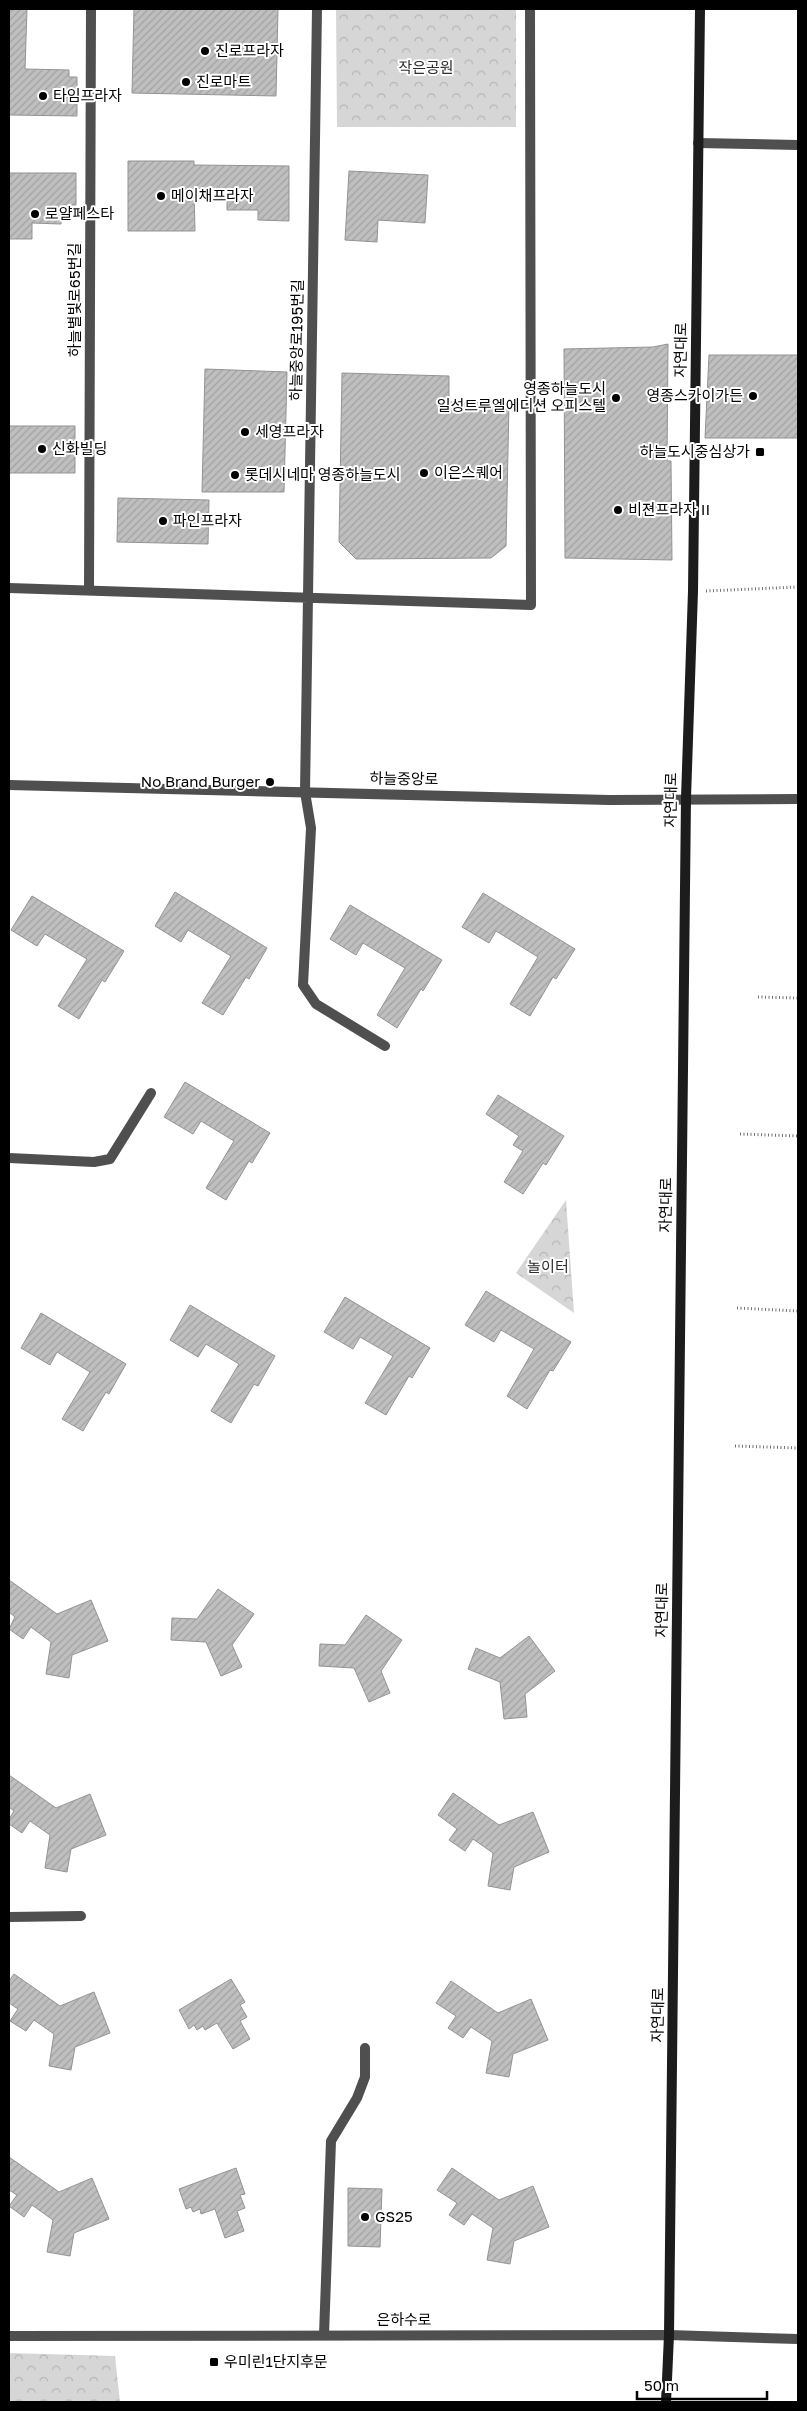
<svg xmlns="http://www.w3.org/2000/svg" width="807" height="2411" font-family="'Golos Text','Noto Sans KR',sans-serif">
  <style>
    .forest { fill: url(#forest-crowns) }
    .building { fill: url(#building-hatch); stroke: #939393 }
    .lines { fill: none; stroke-linecap: round; stroke-linejoin: round }
    .path { stroke: #717171; stroke-width: 3; stroke-dasharray: 1 2.5; stroke-linecap: butt }
    .service { stroke: #4f4f4f; stroke-width: 10 }
    .pedestrian { stroke: #4f4f4f; stroke-width: 10 }
    .minor { stroke: #4f4f4f; stroke-width: 10 }
    .tertiary { stroke: #4f4f4f; stroke-width: 10 }
    .secondary { stroke: #1c1c1c; stroke-width: 10 }
    .poi-dot { fill: #000; stroke: #fff; stroke-width: 2 }
    .labels { text-anchor: middle; stroke-width: 4; stroke-linejoin: round; paint-order: stroke }
    .poi-label { font-size: 15px; fill: #000; stroke: #fff; text-anchor: start }
    .park-label { font-size: 15px; fill: #2d2d2d; stroke: #fff }
    .street-label { font-size: 15px; fill: #000; stroke: #fff }
  </style>
  <defs>
    <pattern id="forest-crowns" width="20" height="18" patternUnits="userSpaceOnUse" patternTransform="scale(1.25)"><rect width="20" height="18" fill="#d6d6d6"/><path d="M2 6a3 3 0 1 1 6 0M12 15a3 3 0 1 1 6 0" fill="none" stroke="#b6b6b6"/></pattern>
    <pattern id="building-hatch" width="6" height="6" patternUnits="userSpaceOnUse" patternTransform="scale(1.25)"><rect width="6" height="6" fill="#bfbfbf"/><path d="M-1 1l2-2M0 6l6-6M5 7l2-2" fill="none" stroke="#a2a2a2"/></pattern>
  </defs>
  <rect width="100%" height="100%" fill="#fff"/>
  <!-- forest -->
  <path class="forest" d="M 336,9 L 516,9 L 516,127 L 337,127 Z
    M 566,1200 L 574,1313 L 516,1273 Z
    M 9,2353 L 115,2356 L 120,2402 L 9,2402 Z"/>
  <!-- building -->
  <path class="building" d="M 9,9 L 27,9 L 25,69 L 69,70 L 69,77 L 77,77 L 77,116 L 9,115 Z
    M 134,9 L 278,9 L 276,96 L 132,93 Z
    M 128,161 L 194,161 L 194,165 L 289,166 L 289,221 L 258,220 L 258,210 L 227,210 L 227,191 L 194,191 L 195,231 L 128,231 Z
    M 349,171 L 428,175 L 425,223 L 378,220 L 377,242 L 345,240 Z
    M 9,173 L 76,173 L 76,205 L 62,205 L 61,224 L 32,223 L 32,239 L 9,239 Z
    M 668,344 L 667,461 L 671,461 L 672,560 L 565,558 L 564,349 L 653,347 Z
    M 709,355 L 798,355 L 798,438 L 705,438 Z
    M 205,369 L 287,372 L 284,492 L 202,492 Z
    M 342,373 L 449,376 L 449,402 L 509,403 L 506,546 L 491,558 L 356,559 L 339,542 Z
    M 9,426 L 75,426 L 75,473 L 9,473 Z
    M 118,498 L 209,500 L 208,544 L 117,542 Z
    M 175,892 L 267,948 L 249,979 L 246,977 L 223,1015 L 202,1003 L 231,956 L 188,930 L 181,942 L 155,926 Z
    M 483,893 L 575,949 L 556,979 L 553,977 L 530,1016 L 510,1004 L 538,957 L 496,931 L 489,943 L 462,927 Z
    M 32,896 L 124,951 L 105,982 L 102,980 L 79,1019 L 58,1006 L 87,959 L 45,934 L 37,946 L 11,930 Z
    M 350,905 L 442,960 L 423,991 L 421,989 L 397,1028 L 377,1015 L 405,968 L 363,943 L 356,955 L 330,939 Z
    M 185,1082 L 270,1133 L 252,1163 L 249,1161 L 226,1200 L 206,1188 L 234,1141 L 201,1121 L 193,1134 L 164,1117 Z
    M 498,1095 L 564,1136 L 546,1165 L 543,1163 L 523,1194 L 504,1182 L 523,1151 L 513,1145 L 519,1136 L 486,1114 Z
    M 486,1291 L 571,1342 L 553,1371 L 550,1370 L 527,1409 L 507,1396 L 534,1349 L 501,1330 L 494,1342 L 465,1325 Z
    M 345,1297 L 430,1348 L 412,1378 L 409,1376 L 386,1415 L 365,1403 L 393,1356 L 360,1337 L 353,1349 L 324,1332 Z
    M 190,1305 L 275,1356 L 258,1386 L 254,1384 L 231,1423 L 211,1411 L 239,1364 L 206,1344 L 198,1357 L 170,1340 Z
    M 41,1313 L 126,1364 L 109,1394 L 106,1392 L 83,1431 L 62,1419 L 90,1372 L 57,1352 L 50,1365 L 21,1348 Z
    M 9,1580 L 57,1614 L 91,1600 L 108,1641 L 72,1655 L 69,1678 L 46,1674 L 51,1642 L 31,1627 L 23,1639 L 9,1629 L 15,1617 L 9,1612 Z
    M 218,1589 L 254,1614 L 232,1645 L 242,1667 L 221,1676 L 206,1642 L 171,1640 L 172,1618 L 197,1619 Z
    M 366,1615 L 402,1640 L 381,1671 L 390,1693 L 369,1702 L 354,1668 L 319,1666 L 320,1644 L 345,1645 Z
    M 529,1636 L 555,1671 L 525,1694 L 527,1717 L 504,1719 L 500,1682 L 468,1669 L 476,1648 L 500,1658 Z
    M 9,1775 L 56,1808 L 90,1794 L 106,1835 L 71,1849 L 67,1872 L 45,1868 L 50,1835 L 30,1821 L 22,1833 L 9,1824 L 9,1819 L 14,1811 L 9,1807 Z
    M 453,1793 L 499,1825 L 533,1812 L 549,1852 L 514,1867 L 510,1890 L 488,1886 L 493,1853 L 473,1839 L 465,1851 L 449,1840 L 457,1829 L 438,1815 Z
    M 14,1974 L 60,2006 L 94,1992 L 110,2033 L 75,2047 L 71,2070 L 49,2066 L 54,2034 L 34,2020 L 26,2031 L 10,2021 L 18,2009 L 9,2003 L 9,1981 Z
    M 231,1979 L 245,2002 L 240,2005 L 247,2017 L 240,2021 L 250,2039 L 233,2049 L 217,2023 L 205,2030 L 203,2026 L 197,2030 L 194,2025 L 189,2029 L 179,2010 Z
    M 451,1981 L 498,2013 L 531,1999 L 548,2040 L 513,2054 L 509,2077 L 486,2073 L 492,2041 L 471,2027 L 463,2038 L 448,2028 L 456,2016 L 436,2003 Z
    M 9,2157 L 59,2192 L 92,2178 L 109,2219 L 74,2233 L 70,2256 L 47,2252 L 53,2220 L 32,2205 L 24,2217 L 9,2206 L 17,2195 L 9,2190 Z
    M 236,2168 L 245,2194 L 240,2195 L 245,2208 L 237,2211 L 244,2231 L 225,2238 L 215,2209 L 201,2214 L 200,2209 L 193,2212 L 191,2207 L 186,2209 L 179,2189 Z
    M 452,2168 L 499,2200 L 533,2186 L 549,2227 L 514,2241 L 510,2264 L 487,2260 L 493,2228 L 472,2214 L 464,2225 L 449,2215 L 457,2203 L 437,2190 Z
    M 348,2188 L 382,2189 L 380,2247 L 348,2246 Z"/>
  <g class="lines">
    <!-- path -->
    <path class="path" d="M 706,591 L 798,587
      M 758,997 L 798,998
      M 740,1134 L 798,1136
      M 737,1308 L 798,1311
      M 735,1446 L 798,1448"/>
    <!-- service -->
    <path class="service" d="M 305,792 L 311,828 L 303,985 L 316,1004 L 385,1046
      M 9,1158 L 94,1162 L 110,1159 L 151,1093
      M 9,1917 L 81,1916
      M 324,2335 L 331,2141 L 357,2098 L 365,2077 L 365,2048"/>
    <!-- pedestrian -->
    <path class="pedestrian" d="M 698,143 L 798,145"/>
    <!-- minor -->
    <path class="minor" d="M 9,588 L 531,605 L 530,9
      M 89,590 L 91,9
      M 305,792 L 317,9"/>
    <!-- tertiary -->
    <path class="tertiary" d="M 9,785 L 609,800 L 798,799
      M 9,2336 L 669,2335 L 798,2339"/>
    <!-- secondary -->
    <path class="secondary" d="M 666,2402 L 669,2335 L 686,798 L 693,591 L 700,9"/>
  </g>
  <!-- markers -->
  <g class="poi-dot">
    <circle cx="205" cy="51" r="5"/>
    <circle cx="186" cy="82" r="5"/>
    <circle cx="43" cy="96" r="5"/>
    <circle cx="161" cy="196" r="5"/>
    <circle cx="35" cy="214" r="5"/>
    <circle cx="753" cy="396" r="5"/>
    <circle cx="616" cy="398" r="5"/>
    <circle cx="245" cy="432" r="5"/>
    <circle cx="42" cy="449" r="5"/>
    <rect x="755" y="447" width="10" height="10" rx="2.5"/>
    <circle cx="424" cy="473" r="5"/>
    <circle cx="235" cy="475" r="5"/>
    <circle cx="618" cy="510" r="5"/>
    <circle cx="163" cy="521" r="5"/>
    <circle cx="270" cy="782" r="5"/>
    <circle cx="365" cy="2217" r="5"/>
    <rect x="209" y="2357" width="10" height="10" rx="2.5"/>
  </g>
  <g class="labels">
    <!-- poi labels -->
    <g class="poi-label">
      <text x="215" y="56">진로프라자</text>
      <text x="196" y="87">진로마트</text>
      <text x="53" y="101">타임프라자</text>
      <text x="171" y="201">메이채프라자</text>
      <text x="45" y="219">로얄페스타</text>
      <text x="606" y="394" text-anchor="end">영종하늘도시<tspan x="606" dy="17">일성트루엘에디션 오피스텔</tspan></text>
      <text x="743" y="401" text-anchor="end">영종스카이가든</text>
      <text x="255" y="437">세영프라자</text>
      <text x="52" y="454">신화빌딩</text>
      <text x="750" y="457" text-anchor="end">하늘도시중심상가</text>
      <text x="434" y="478">이은스퀘어</text>
      <text x="245" y="480">롯데시네마 영종하늘도시</text>
      <text x="628" y="515">비젼프라자 II</text>
      <text x="173" y="526">파인프라자</text>
      <text x="260" y="787" text-anchor="end">No Brand Burger</text>
      <text x="375" y="2222">GS25</text>
      <text x="224" y="2367">우미린1단지후문</text>
    </g>
    <!-- park labels -->
    <g class="park-label">
      <text x="426" y="73">작은공원</text>
      <text x="548" y="1272">놀이터</text>
    </g>
    <!-- street labels -->
    <g class="street-label">
      <text transform="translate(75 300) rotate(-90)" y="5">하늘별빛로65번길</text>
      <text transform="translate(297 340) rotate(-89)" y="5">하늘중앙로195번길</text>
      <text transform="translate(681 350) rotate(-89)" y="5">자연대로</text>
      <text transform="translate(404 779) rotate(1)" y="5">하늘중앙로</text>
      <text transform="translate(671 800) rotate(-89)" y="5">자연대로</text>
      <text transform="translate(666 1205) rotate(-89)" y="5">자연대로</text>
      <text transform="translate(662 1610) rotate(-89)" y="5">자연대로</text>
      <text transform="translate(658 2015) rotate(-89)" y="5">자연대로</text>
      <text x="404" y="2325">은하수로</text>
    </g>
  </g>
  <!-- border -->
  <rect width="807" height="2411" fill="none" stroke="#000000" stroke-width="20"/>
  <!-- scale -->
  <path d="M637 2391v8h130v-8" fill="none" stroke="#000000" stroke-width="2.5"/>
  <text x="644" y="2391" font-size="15" fill="#000000" stroke="#ffffff" stroke-width="4" paint-order="stroke">50 m</text>
</svg>
